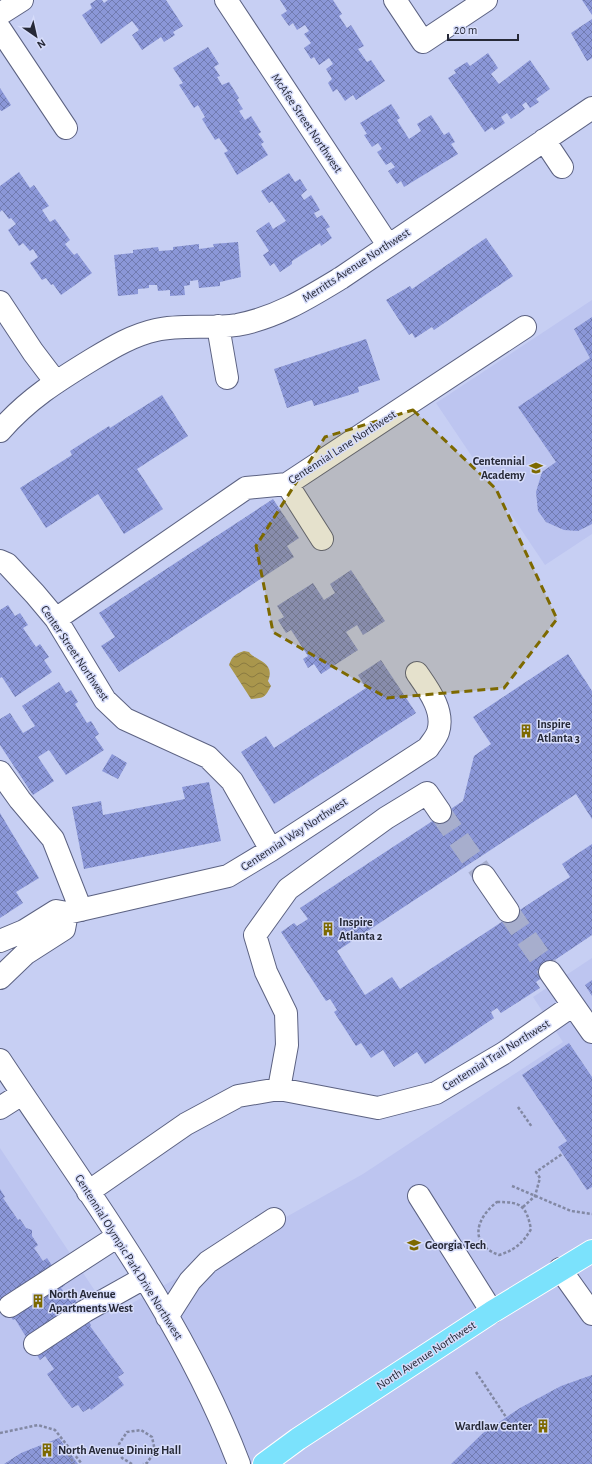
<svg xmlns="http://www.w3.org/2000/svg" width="592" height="1464" font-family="'Alegreya Sans',sans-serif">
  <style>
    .built { fill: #bdc5f0 }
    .water { fill: url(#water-waves) }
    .building { fill: url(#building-cross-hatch) }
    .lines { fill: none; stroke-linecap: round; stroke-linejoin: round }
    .minor-tunnel { stroke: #a7aecd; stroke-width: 22; stroke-dasharray: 22 11; stroke-linecap: butt }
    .minor-casing { stroke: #5c6282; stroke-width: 24 }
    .highway-casing { stroke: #fff; stroke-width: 24 }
    .path { stroke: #8288a3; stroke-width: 2.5; stroke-dasharray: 3 2; stroke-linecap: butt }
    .minor { stroke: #fff; stroke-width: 22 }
    .highway { stroke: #7be2fc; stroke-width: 22 }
    .marked { fill: #7d6900; fill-opacity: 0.2; stroke: #7d6900; stroke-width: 3; stroke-dasharray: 8 5; stroke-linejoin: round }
    .labels { text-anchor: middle; stroke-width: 3; stroke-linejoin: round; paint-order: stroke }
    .street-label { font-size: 12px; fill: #262937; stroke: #d6dcfa }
    .poi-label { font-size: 12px; font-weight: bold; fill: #262937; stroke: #d6dcfa; text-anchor: start }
  </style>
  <defs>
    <pattern id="water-waves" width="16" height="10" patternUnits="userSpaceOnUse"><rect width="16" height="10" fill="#a9964c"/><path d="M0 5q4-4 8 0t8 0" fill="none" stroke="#897a40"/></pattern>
    <pattern id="building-cross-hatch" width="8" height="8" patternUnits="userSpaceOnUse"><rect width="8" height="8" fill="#8b97d8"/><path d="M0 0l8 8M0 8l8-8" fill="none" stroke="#717bb0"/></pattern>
  </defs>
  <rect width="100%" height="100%" fill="#c7cff3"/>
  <!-- built -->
  <path class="built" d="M 592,300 L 592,534 L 545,565 L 436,403 Z
    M 592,958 L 592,1464 L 0,1464 L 0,1148 L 111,1315 L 363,1174 L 563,1042 L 533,997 Z"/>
  <!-- water -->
  <path class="water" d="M 244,651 L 249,652 C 255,661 276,662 268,681 L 271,686 C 265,697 265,698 251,699 L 229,665 C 232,657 234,654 244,651 Z"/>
  <!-- building -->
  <path class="building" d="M 96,0 L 102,0 L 104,3 L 108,0 L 166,0 L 183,26 L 173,32 L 175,35 L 164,42 L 161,37 L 142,50 L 132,35 L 139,30 L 132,21 L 101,44 L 82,15 L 92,8 L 90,4 Z
    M 280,0 L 333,0 L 342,14 L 339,16 L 347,28 L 351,25 L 364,46 L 358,49 L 367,62 L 371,60 L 385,81 L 356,100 L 353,95 L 345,101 L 337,89 L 333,92 L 328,83 L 332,79 L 326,69 L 333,64 L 329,58 L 319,65 L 314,57 L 311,59 L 304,48 L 311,43 L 304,34 L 309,31 L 305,25 L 297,30 L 293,23 L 289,26 L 281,15 L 287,11 Z
    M 582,0 L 592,0 L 592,15 Z
    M 592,19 L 592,58 L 587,61 L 571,33 Z
    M 208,47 L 219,64 L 214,67 L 220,76 L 217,77 L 222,85 L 229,82 L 239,98 L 237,100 L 243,109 L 239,111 L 245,120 L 251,116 L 261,132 L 258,134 L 264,142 L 261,144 L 268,155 L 237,175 L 224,153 L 228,151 L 219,138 L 215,140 L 202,119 L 205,117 L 198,105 L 194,108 L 179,85 L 183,83 L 173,68 Z
    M 488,53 L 498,68 L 491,74 L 499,84 L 530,60 L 550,89 L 536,99 L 539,102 L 530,108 L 526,102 L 522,105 L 525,109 L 511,119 L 507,113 L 501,117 L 505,123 L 494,130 L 492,127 L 485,132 L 448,78 L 456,73 L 454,70 L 467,62 L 470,66 Z
    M 0,88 L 11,105 L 2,111 L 0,110 Z
    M 391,104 L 400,118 L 397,120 L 409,139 L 421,131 L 417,124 L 431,115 L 444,135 L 449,132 L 455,142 L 451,144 L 458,154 L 404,187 L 401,181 L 397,184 L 388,171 L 395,167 L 391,162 L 386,165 L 377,152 L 382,149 L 378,143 L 372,147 L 364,135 L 367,134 L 360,123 Z
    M 19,172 L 30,188 L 34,185 L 49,206 L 42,210 L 50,222 L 55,219 L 70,240 L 65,244 L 74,255 L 77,253 L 92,273 L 61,295 L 53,284 L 51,285 L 46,278 L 42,280 L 30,263 L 38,257 L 33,249 L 30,251 L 23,243 L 19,246 L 8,230 L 16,224 L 11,218 L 9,219 L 2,210 L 0,212 L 0,186 Z
    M 289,173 L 295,182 L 300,179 L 307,190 L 301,195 L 304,200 L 311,195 L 320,210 L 314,213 L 317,218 L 322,215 L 330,227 L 326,229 L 332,238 L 321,246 L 320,243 L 292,261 L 292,264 L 280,272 L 274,263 L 270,266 L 263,255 L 269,251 L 256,231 L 269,222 L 273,229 L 286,221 L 272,201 L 269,203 L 261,191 Z
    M 486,238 L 513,276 L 434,330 L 432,327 L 415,338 L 412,333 L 409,335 L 386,300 L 410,286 L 412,289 Z
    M 238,242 L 241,277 L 220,282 L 220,286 L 199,288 L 198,280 L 190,281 L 190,285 L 184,286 L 185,295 L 170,296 L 170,290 L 158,291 L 157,285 L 149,285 L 149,288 L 138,289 L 138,294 L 118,296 L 114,255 L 133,253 L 133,250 L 158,247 L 159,251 L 173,250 L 173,247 L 199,244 L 199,249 L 214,247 L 213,244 Z
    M 592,317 L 592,524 L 578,531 L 564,530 L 546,522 L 538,511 L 536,492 L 542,472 L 556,462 L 518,407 L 590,358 L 574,329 Z
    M 366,339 L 380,380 L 358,387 L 359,392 L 314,406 L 312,400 L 287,408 L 274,369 Z
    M 162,395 L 188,436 L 137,469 L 163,509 L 124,534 L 98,494 L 46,528 L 20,488 L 72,455 L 70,451 L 109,426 L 110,428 Z
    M 273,499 L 299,538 L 287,546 L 294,557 L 119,672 L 101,646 L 115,637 L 99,613 Z
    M 351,570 L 385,621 L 363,635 L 357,625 L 346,632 L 358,650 L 321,674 L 314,664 L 308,668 L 303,659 L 308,656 L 291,630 L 286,633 L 278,620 L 284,617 L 277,606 L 313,583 L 324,600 L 335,593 L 330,584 Z
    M 8,605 L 15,616 L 20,613 L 28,625 L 23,628 L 36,647 L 40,644 L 49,657 L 44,660 L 52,672 L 15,697 L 2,677 L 0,678 L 0,610 Z
    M 568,654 L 592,691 L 592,819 L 576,794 L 337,951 L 365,995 L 392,977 L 400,989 L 570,877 L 562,864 L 592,844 L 592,935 L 543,968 L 547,974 L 536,982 L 540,988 L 501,1013 L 497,1008 L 491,1012 L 494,1018 L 425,1064 L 417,1052 L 394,1067 L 383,1050 L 371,1058 L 361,1043 L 356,1046 L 334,1012 L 337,1010 L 330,999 L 326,1001 L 281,932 L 294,923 L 297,926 L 308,919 L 300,908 L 463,801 L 474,756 L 491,744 L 473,717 Z
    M 381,660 L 416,713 L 274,804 L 241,752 L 266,736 L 274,748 L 366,688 L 358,675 Z
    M 59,682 L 66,693 L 71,690 L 78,702 L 75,704 L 87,723 L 91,721 L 99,734 L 95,737 L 104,750 L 66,775 L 49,750 L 38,757 L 54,781 L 33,795 L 0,745 L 0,719 L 10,713 L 23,733 L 35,726 L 22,706 Z
    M 112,754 L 127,763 L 118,779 L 102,771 Z
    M 209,782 L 221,841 L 84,869 L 72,807 L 101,801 L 103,815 L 185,799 L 182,787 Z
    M 0,813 L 39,878 L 16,892 L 23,903 L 0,918 Z
    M 592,980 L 592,996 L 585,985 Z
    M 569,1043 L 592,1077 L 592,1187 L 587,1190 L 558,1147 L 567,1141 L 522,1075 Z
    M 0,1189 L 5,1197 L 3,1198 L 18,1220 L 20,1219 L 26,1228 L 32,1230 L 32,1236 L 38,1245 L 34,1248 L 43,1261 L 47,1258 L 65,1285 L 61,1288 L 70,1301 L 74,1298 L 91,1325 L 90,1326 L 124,1373 L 118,1377 L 124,1385 L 91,1410 L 90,1408 L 83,1412 L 78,1405 L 72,1408 L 64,1398 L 47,1374 L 54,1369 L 45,1356 L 40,1360 L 15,1319 L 13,1320 L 0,1301 Z
    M 592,1375 L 592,1464 L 451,1464 L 483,1433 L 520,1408 L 561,1386 Z
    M 59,1438 L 78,1464 L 4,1464 L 21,1453 Z"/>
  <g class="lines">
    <!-- minor-tunnel -->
    <path class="minor-tunnel" d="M 440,812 L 484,876
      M 508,911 L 550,972"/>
    <!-- minor casing -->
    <g class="minor-casing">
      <path id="minor" d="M 226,0 L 388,245
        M 395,0 L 423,42 L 486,0
        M 0,14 L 22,0
        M 0,29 L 66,128
        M 544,140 L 562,167
        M 0,302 L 33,352 L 55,381
        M 218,326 L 227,378
        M 0,431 C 28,399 57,381 93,359 C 113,347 133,335 156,330 C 181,324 211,329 237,325 C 276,318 308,298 341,278 L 592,108
        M 287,484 L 322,539
        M 0,561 L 7,564 L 35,594 L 56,619 L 105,700 L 125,719 L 208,757 L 232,781 L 271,850
        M 56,619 L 246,488 L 287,484 L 525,327
        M 0,772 L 20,800 L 53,839 L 81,910
        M 484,876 L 508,911
        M 0,941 L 24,931 L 56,911 L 67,913 L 228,876 L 271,850 L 428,748 C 431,743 436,738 438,732 C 445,711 428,689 417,673
        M 550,972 L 592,1032
        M 0,978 L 25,954 L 64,929 L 67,913
        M 0,1060 C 86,1190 183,1317 239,1464
        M 279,1089 L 287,1045 L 286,1013 L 266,972 L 255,935 L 288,889 L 386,818 L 427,793 L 440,812
        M 0,1108 L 22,1094
        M 88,1192 L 186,1124 L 238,1096 L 279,1089 L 378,1108 L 436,1093 L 504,1053 L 573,1005
        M 419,1196 L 492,1312
        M 560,1269 L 592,1314
        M 10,1306 L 118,1236
        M 167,1317 L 190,1281 L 208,1262 L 274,1219
        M 35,1344 L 85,1311 L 144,1278"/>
    </g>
    <!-- highway casing -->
    <g class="highway-casing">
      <path id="highway" d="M 264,1464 L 298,1439 L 492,1312 L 592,1251"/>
    </g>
    <!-- path -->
    <path class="path" d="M 518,1107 L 532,1127
      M 512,1186 L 571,1211 L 592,1214
      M 497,1202 C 521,1202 526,1205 531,1229 C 523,1243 515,1250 499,1255 C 468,1244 476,1218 497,1202 Z
      M 523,1207 L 535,1196 L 540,1178 L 536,1172 L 562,1154
      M 476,1372 L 506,1417
      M 0,1433 L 38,1425 L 55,1430 L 82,1464
      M 65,1445 L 69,1455 L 74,1464
      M 132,1464 L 122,1458 L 119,1444 L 127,1432 L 141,1430 L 152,1437 L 155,1451 L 147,1463 L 143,1464"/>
    <!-- minor -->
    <use href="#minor" class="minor"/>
    <!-- highway -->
    <use href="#highway" class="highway"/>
  </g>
  <!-- marked area -->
  <path class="marked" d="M 413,410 L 496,489 L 557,619 L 504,688 L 387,698 L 273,632 L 256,546 L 325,437 Z"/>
  <!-- icons -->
  <defs>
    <g id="school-bare" transform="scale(1.08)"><path d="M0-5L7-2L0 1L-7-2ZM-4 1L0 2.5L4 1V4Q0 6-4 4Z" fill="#7d6900" stroke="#d6dcfa" stroke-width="2.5" paint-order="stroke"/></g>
    <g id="building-bare" transform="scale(1.08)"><path d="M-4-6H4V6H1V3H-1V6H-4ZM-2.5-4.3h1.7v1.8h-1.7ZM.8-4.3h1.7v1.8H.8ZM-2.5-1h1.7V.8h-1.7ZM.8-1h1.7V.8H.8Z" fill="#7d6900" stroke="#d6dcfa" stroke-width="2.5" paint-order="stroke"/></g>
    <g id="university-bare" transform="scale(1.08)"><path d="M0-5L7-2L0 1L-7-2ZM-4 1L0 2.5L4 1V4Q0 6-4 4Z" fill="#7d6900" stroke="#d6dcfa" stroke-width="2.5" paint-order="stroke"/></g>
  </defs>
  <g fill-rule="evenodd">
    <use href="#school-bare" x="536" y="468"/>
    <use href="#building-bare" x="526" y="731"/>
    <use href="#building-bare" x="328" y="929"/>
    <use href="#university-bare" x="414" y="1245"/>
    <use href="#building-bare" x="38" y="1301"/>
    <use href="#building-bare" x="543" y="1426"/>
    <use href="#building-bare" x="47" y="1450"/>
  </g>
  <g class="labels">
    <!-- street labels -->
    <g class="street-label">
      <text transform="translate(307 123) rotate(56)" y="4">McAfee Street Northwest</text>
      <text transform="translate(356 265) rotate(-33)" y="4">Merritts Avenue Northwest</text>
      <text transform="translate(342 447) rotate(-33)" y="4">Centennial Lane Northwest</text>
      <text transform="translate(75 653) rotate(56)" y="4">Center Street Northwest</text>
      <text transform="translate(294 834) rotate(-33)" y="4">Centennial Way Northwest</text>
      <text transform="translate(496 1055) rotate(-32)" y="4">Centennial Trail Northwest</text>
      <text transform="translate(129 1257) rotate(58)" y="4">Centennial Olympic Park Drive Northwest</text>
      <text transform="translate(426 1355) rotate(-33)" y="4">North Avenue Northwest</text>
    </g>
    <!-- poi labels -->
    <g class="poi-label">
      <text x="525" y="465" text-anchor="end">Centennial<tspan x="525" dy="14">Academy</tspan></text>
      <text x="537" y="728">Inspire<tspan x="537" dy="14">Atlanta 3</tspan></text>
      <text x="339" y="926">Inspire<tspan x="339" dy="14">Atlanta 2</tspan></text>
      <text x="425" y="1249">Georgia Tech</text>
      <text x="49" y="1298">North Avenue<tspan x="49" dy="14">Apartments West</tspan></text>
      <text x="532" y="1430" text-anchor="end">Wardlaw Center</text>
      <text x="58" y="1454">North Avenue Dining Hall</text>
    </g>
  </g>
  <!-- north arrow -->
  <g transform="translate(36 36) rotate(146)" stroke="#d6dcfa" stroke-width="3" paint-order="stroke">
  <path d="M0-3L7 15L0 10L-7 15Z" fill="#262937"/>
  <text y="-6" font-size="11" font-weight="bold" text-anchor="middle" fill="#262937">N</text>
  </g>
  <!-- scale -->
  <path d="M448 34v6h70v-6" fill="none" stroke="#262937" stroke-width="2"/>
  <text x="454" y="34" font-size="12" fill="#262937" stroke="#d6dcfa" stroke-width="3" paint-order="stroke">20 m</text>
</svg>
